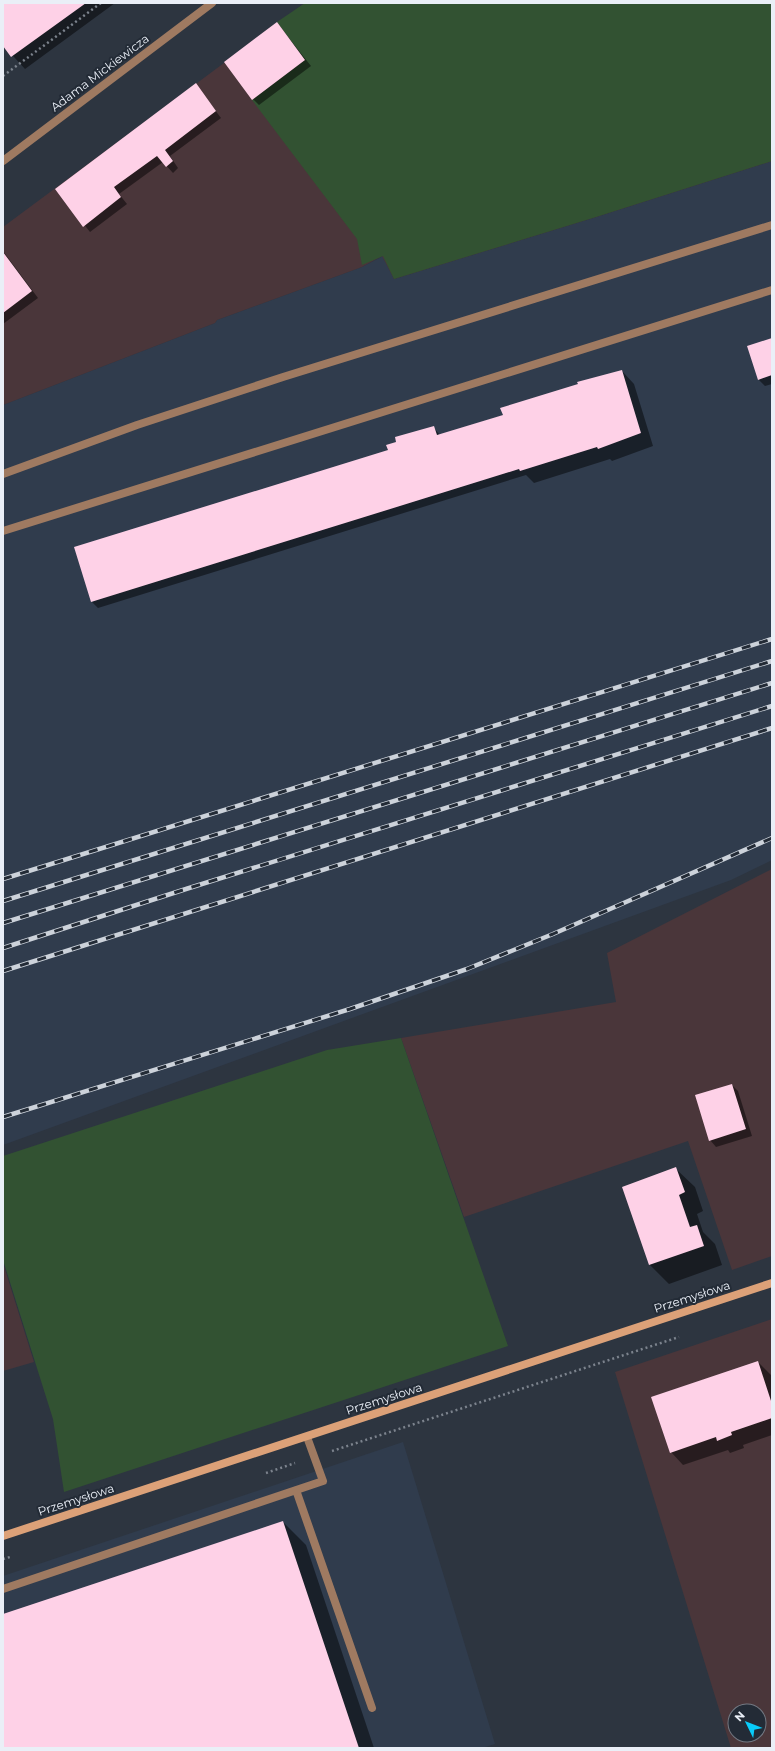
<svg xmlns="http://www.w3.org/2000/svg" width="775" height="1751" font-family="Montserrat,sans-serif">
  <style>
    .built { fill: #303c4d }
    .industrial { fill: #4a363a; fill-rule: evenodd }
    .green { fill: #325232 }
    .shadow { fill: #0007 }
    .building { fill: #fed1e7 }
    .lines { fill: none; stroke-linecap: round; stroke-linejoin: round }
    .path { stroke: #7c838d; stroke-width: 2.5; stroke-dasharray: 2 3; stroke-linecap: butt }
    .lane { stroke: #9f7a61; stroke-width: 8 }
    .street { stroke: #9f7a61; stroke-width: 8 }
    .secondary { stroke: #dca178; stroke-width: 8 }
    .rail-casing { stroke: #ccd2da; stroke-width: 4.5 }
    .rail { stroke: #232b36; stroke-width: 3; stroke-dasharray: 9; stroke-linecap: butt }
    .labels { text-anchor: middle; stroke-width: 4; stroke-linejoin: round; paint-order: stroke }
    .street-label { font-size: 12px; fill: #eaeff7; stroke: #232b36 }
  </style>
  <rect width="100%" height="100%" fill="#2d3540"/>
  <!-- built -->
  <path class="built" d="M 772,161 L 772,860 L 731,880 L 3,1145 L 3,405 L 215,323 L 217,320 L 362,267 L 383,256 L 394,279 L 596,217 Z
    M 403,1442 L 495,1744 L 482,1748 L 3,1748 L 3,1576 Z"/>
  <!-- industrial -->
  <path class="industrial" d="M 305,3 L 772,3 L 772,161 L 596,217 L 394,279 L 382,256 L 362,267 L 217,320 L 215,323 L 3,405 L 3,227 Z
    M 772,869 L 772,1256 L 732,1270 L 688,1141 L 464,1217 L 401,1038 L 616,1002 L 607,953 Z
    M 3,1263 L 34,1362 L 3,1371 Z
    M 772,1319 L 772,1748 L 731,1748 L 615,1372 ZM 735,1711 L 759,1711 L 759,1735 L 735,1735 Z"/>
  <!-- green -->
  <path class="green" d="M 305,3 L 772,3 L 772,161 L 596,217 L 394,279 L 383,256 L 362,265 L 357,239 L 252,100 L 305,60 L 277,22 Z
    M 401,1038 L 508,1346 L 64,1492 L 53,1419 L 3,1260 L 3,1156 L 327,1050 Z"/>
  <!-- shadow -->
  <path class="shadow" d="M 3,3 L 115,3 L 25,69 L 3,45 Z
    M 277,23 L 311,66 L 259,105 L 253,99 Z
    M 196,85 L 221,118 L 170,156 L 178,168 L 173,173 L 163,162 L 119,194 L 127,204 L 90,232 L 56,189 Z
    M 3,251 L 38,298 L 3,324 Z
    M 772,339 L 772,384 L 765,386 L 758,379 Z
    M 622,371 L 634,384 L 653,446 L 612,461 L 610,459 L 534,483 L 526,475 L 98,608 L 92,602 L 433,427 L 440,435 L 504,415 Z
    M 732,1085 L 738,1091 L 752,1136 L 716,1147 L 710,1140 Z
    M 676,1169 L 695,1187 L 703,1211 L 697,1214 L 703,1232 L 715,1244 L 722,1265 L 669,1284 L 650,1265 L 623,1188 Z
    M 758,1362 L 771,1375 L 772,1379 L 772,1435 L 743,1445 L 744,1448 L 730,1453 L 728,1450 L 683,1465 L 671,1452 Z
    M 283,1522 L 306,1545 L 374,1748 L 3,1748 L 3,1615 Z"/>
  <!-- building -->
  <path class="building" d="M 3,3 L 86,3 L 11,57 L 3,46 Z
    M 277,22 L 305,60 L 252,100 L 224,62 Z
    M 196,83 L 216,111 L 165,150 L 173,161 L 166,167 L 157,156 L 114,187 L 121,197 L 83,227 L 55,189 Z
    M 3,252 L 32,291 L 3,313 Z
    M 772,338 L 772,375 L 758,380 L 747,346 Z
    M 622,370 L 641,433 L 598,449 L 597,447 L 520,471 L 519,469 L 91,602 L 74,547 L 388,450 L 386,445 L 396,442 L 395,437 L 434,426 L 437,435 L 503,415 L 500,408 L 578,384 L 577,382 Z
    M 732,1084 L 746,1129 L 709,1141 L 695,1095 Z
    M 676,1167 L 685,1192 L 679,1195 L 690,1227 L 697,1225 L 704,1246 L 649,1265 L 622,1187 Z
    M 758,1361 L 772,1404 L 772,1418 L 731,1432 L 732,1435 L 717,1441 L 716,1437 L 670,1453 L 651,1397 Z
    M 283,1521 L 359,1748 L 3,1748 L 3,1614 Z"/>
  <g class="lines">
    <!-- path -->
    <path class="path" d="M 3,76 L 101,3
      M 332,1451 L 679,1337
      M 266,1473 L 295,1463
      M 3,1559 L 10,1557"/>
    <!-- lane -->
    <path class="lane" d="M 3,474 L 137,425 L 283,377 L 772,225
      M 3,531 L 772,290
      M 296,1490 L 372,1708
      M 3,1589 L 323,1481 L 307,1437"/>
    <!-- street -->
    <path class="street" d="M 3,161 L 212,3"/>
    <!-- secondary -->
    <path class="secondary" d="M 3,1536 L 772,1283"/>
    <!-- rail casing -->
    <g class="rail-casing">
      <path id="rail" d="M 3,879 L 772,639
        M 3,901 L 772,661
        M 3,923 L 772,683
        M 3,948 L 186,889 L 772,706
        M 3,971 L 772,728
        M 3,1117 L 350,1009 L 467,969 L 553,934 L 772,838"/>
    </g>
    <!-- rail -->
    <use href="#rail" class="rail"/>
  </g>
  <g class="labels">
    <!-- street labels -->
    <g class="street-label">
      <text transform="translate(100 73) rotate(-37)" y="4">Adama Mickiewicza</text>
      <text transform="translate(692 1297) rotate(-18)" y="4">Przemysłowa</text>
      <text transform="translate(384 1399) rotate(-18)" y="4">Przemysłowa</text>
      <text transform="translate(76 1500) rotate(-18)" y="4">Przemysłowa</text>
    </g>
  </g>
  <!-- border -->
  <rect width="775" height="1751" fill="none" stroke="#eaeff7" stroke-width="8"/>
  <!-- north arrow -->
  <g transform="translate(747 1723) rotate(313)"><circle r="19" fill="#232b36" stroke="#737983"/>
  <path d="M0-3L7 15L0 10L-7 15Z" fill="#08cbf9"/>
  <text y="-6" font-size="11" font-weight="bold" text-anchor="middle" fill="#eaeff7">N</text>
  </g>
</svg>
